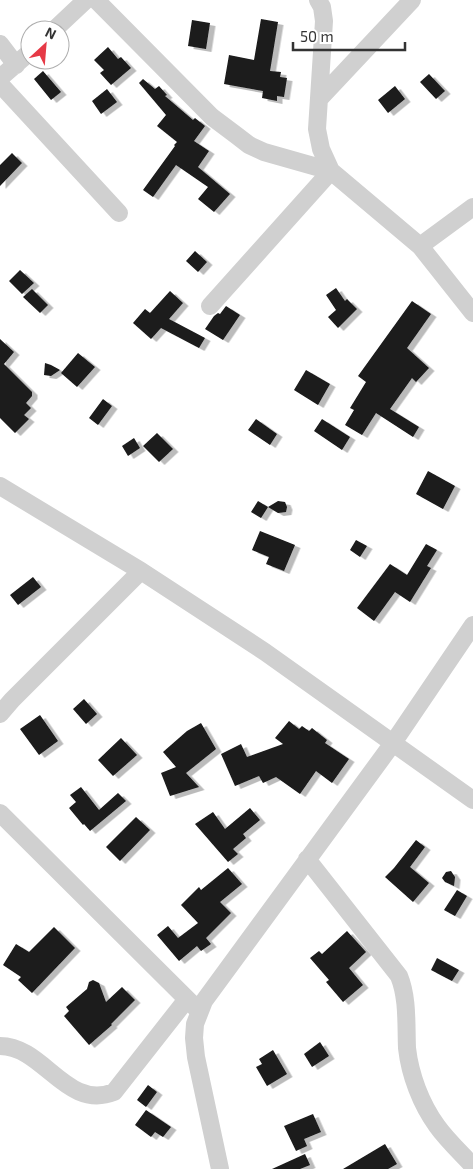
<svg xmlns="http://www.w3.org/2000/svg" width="473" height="1169" font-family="'Exo 2',sans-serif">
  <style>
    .building { fill: #1a1a1a; filter: url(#shadow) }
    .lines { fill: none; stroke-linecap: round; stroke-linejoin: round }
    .minor { stroke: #d0d0d0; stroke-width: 18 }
  </style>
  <defs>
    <filter id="shadow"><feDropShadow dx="5.5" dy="3" stdDeviation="0" flood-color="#0004"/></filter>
  </defs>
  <rect width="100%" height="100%" fill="#fff"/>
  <!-- building -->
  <path class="building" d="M 261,19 L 278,22 L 270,71 L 281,72 L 280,77 L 287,78 L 284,97 L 277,96 L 277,101 L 262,98 L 263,91 L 224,84 L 229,55 L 254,60 Z
    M 192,20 L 210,23 L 206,49 L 188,46 Z
    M 108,47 L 118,59 L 121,57 L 131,68 L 111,85 L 100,73 L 104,70 L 94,60 Z
    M 43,71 L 61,92 L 51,100 L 34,79 Z
    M 429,74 L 445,91 L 436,99 L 420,82 Z
    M 143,79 L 155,89 L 159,86 L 167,95 L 165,96 L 193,120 L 195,118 L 205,126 L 194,141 L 209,151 L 198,167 L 230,194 L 214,212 L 198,199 L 208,187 L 176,165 L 153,197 L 143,190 L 175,146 L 174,145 L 177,142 L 157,126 L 166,115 L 139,83 Z
    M 395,86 L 405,99 L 388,113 L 378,100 Z
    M 107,89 L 117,102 L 101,114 L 92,101 Z
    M 12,153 L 22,163 L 0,186 L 0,165 Z
    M 195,251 L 207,262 L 198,272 L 186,261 Z
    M 20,270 L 34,283 L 22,294 L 9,281 Z
    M 336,288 L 345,301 L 347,299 L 357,309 L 338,328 L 328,317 L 336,310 L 326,295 Z
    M 32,289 L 48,305 L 40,313 L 23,297 Z
    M 170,291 L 183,303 L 169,319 L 205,338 L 199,348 L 161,328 L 151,339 L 133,323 L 145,309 L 150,313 Z
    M 412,301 L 431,314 L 407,348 L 429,368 L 416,382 L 412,378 L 390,409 L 419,427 L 413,437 L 376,413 L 362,435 L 345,425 L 354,410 L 350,408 L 366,382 L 358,376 Z
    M 226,306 L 240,315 L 223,340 L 205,329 L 214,316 L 218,313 L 220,314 Z
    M 0,339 L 14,352 L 4,364 L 32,392 L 32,396 L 26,403 L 31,408 L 24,415 L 29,419 L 15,433 L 0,418 Z
    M 78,353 L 95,367 L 77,387 L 61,373 Z
    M 45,363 L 51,365 L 60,370 L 51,376 L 44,375 Z
    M 306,370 L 330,384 L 318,405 L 294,390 Z
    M 103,399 L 112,406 L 98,425 L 89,418 Z
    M 256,419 L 277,434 L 270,445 L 248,430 Z
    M 322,419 L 350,437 L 342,450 L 314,431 Z
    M 157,433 L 173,449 L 159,462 L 143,446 Z
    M 134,438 L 140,448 L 128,456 L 122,446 Z
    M 428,471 L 455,486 L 443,509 L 416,494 Z
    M 258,501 L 268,507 L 261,518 L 251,512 Z
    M 278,501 L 285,502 L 287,507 L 286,512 L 278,513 L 268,507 Z
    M 260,531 L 295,545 L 284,571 L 266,564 L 269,557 L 252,550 Z
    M 356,540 L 367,546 L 360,557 L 350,550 Z
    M 426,544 L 437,550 L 427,566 L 431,568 L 410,602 L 395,592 L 374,621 L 357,608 L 390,564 L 407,575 Z
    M 33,577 L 41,587 L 18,605 L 10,595 Z
    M 84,699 L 97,714 L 86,724 L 73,709 Z
    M 40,715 L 58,741 L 39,755 L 20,729 Z
    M 289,721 L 299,729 L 302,726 L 309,731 L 312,728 L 327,740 L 325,743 L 349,759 L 332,783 L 316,771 L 300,794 L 276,777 L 263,783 L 259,776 L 235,786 L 221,754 L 241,744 L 247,757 L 283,744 L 275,738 Z
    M 201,723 L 216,749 L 186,773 L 199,787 L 170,796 L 161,773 L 176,767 L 163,752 L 187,731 Z
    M 121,738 L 137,755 L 113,776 L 98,760 Z
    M 81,787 L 99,810 L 118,793 L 126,801 L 90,831 L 84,824 L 83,825 L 69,808 L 76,802 L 70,795 Z
    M 250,808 L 260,820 L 243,834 L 246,838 L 233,849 L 238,854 L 228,862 L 195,824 L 213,812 L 225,829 Z
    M 136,817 L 150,830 L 120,861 L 106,847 Z
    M 416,840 L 425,847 L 410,867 L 429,883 L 413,902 L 385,877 L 394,868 Z
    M 228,868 L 242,884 L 220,902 L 231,913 L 206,938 L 211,944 L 201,951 L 197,946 L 179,961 L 157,935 L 168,926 L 178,938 L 198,923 L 181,905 L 199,887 L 201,890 Z
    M 451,871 L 455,877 L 454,886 L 445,882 L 442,878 L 446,872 Z
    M 457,890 L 467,896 L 455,916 L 444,910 Z
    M 54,927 L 75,948 L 32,993 L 18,980 L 21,977 L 3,965 L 16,944 L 29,952 Z
    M 347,931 L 366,952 L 349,968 L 363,985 L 343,1002 L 326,982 L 329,980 L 310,958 L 319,951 L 322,954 Z
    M 437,958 L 459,970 L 452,981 L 431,970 Z
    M 93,980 L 99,983 L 106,1002 L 122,987 L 135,1000 L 111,1024 L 112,1025 L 89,1045 L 64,1016 L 69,1011 L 66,1007 L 87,989 L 89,982 Z
    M 320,1042 L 329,1056 L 312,1067 L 304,1054 Z
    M 273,1050 L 287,1074 L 267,1086 L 256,1067 L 262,1064 L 259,1059 Z
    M 148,1085 L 157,1092 L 146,1107 L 137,1100 Z
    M 146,1110 L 171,1127 L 163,1137 L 155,1132 L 151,1137 L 135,1125 Z
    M 313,1114 L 321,1132 L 304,1139 L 307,1146 L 296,1151 L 284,1126 Z
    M 385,1144 L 397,1164 L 388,1169 L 343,1169 Z
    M 305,1154 L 310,1165 L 300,1169 L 272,1169 Z"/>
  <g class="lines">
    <!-- minor -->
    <path class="minor" d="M 96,0 L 212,117 L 236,135 L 249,145 L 264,152 L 331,171 L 210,306
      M 318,0 L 322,7 L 324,21 L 317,129 L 321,149 L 331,171 L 420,246 L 473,313
      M 54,30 L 86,0
      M 0,44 L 16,65
      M 0,78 L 30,52
      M 0,84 L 119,213
      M 320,98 L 412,0
      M 420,246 L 473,207
      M 0,486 L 141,571 L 265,652 L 473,800
      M 0,714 L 12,700 L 141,571
      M 0,813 L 199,1011
      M 307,859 L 399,976 C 408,998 406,1024 407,1048 C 410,1075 421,1104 437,1126 C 447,1140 461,1153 473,1166
      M 0,1046 C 44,1046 66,1111 114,1092 L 187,999
      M 220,1169 L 196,1057 L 194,1038 L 195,1024 L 204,1001 L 393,743 L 473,625"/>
  </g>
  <!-- north arrow -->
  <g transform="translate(45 45) rotate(26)"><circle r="24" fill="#ffffff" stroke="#adadad"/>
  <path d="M0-4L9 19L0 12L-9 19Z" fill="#e63946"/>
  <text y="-8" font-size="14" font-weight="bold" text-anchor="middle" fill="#333333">N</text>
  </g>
  <!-- scale -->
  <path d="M293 42v8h112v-8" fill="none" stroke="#333333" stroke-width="2.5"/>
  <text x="300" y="42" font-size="15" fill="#333333" stroke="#ffffff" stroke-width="4" paint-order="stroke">50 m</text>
</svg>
